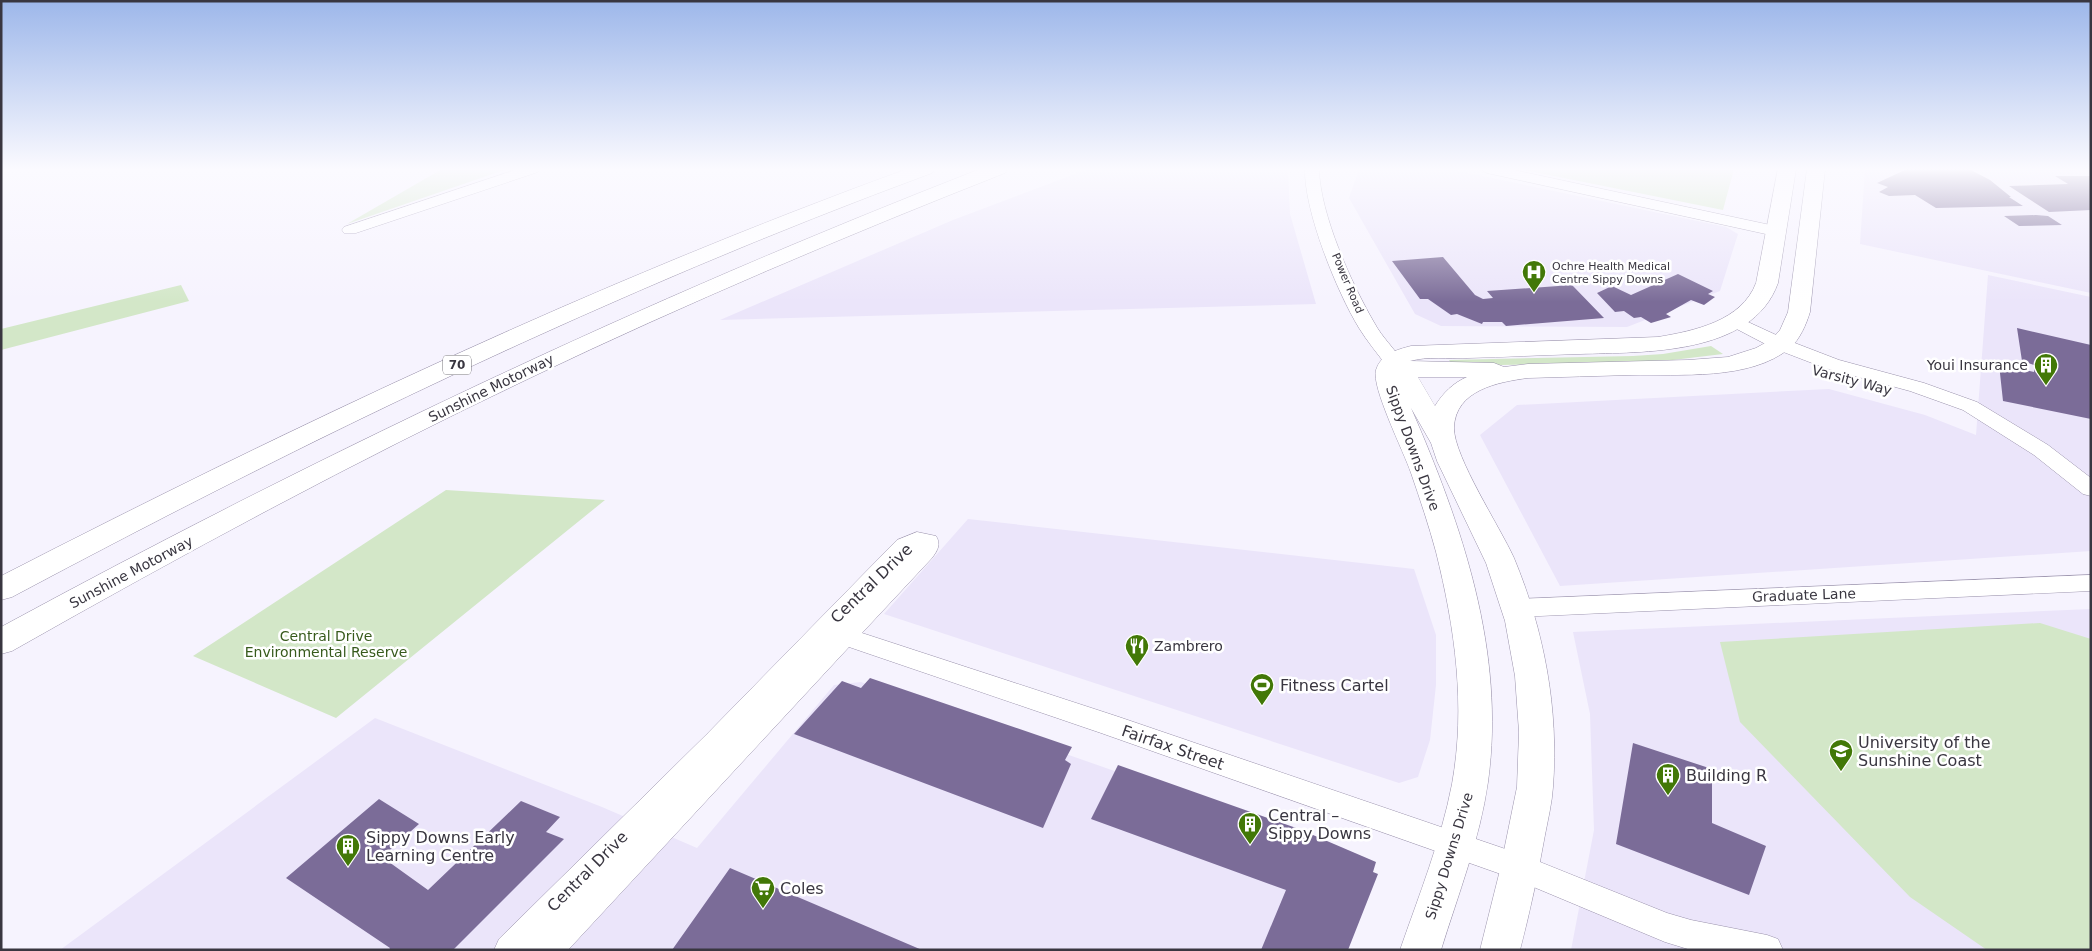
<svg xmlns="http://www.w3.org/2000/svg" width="2092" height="951" font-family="'DejaVu Sans',sans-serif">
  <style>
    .built { fill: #ebe5fa }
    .green { fill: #d3e7c8 }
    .building { fill: #7b6c98 }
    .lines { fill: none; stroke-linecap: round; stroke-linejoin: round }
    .street-casing { stroke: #9a92ac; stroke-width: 1 }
    .secondary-casing { stroke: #9a92ac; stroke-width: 1 }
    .highway-casing { stroke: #9a92ac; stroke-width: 1 }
    .street { fill: #fff; fill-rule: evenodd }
    .secondary { fill: #fff; fill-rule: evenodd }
    .highway { fill: #fff; fill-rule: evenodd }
    .labels { text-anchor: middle; stroke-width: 5; stroke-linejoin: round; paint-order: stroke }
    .far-poi-label { font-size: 11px; fill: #393640; stroke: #fff; text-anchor: start }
    .far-street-label { font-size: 11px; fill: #393640; stroke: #fff }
    .shield { fill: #fff; stroke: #747279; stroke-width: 1 }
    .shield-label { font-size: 12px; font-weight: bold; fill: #393640 }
    .poi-label { font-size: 14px; fill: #393640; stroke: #fff; text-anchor: end }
    .street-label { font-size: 14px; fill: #393640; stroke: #fff }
    .park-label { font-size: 14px; fill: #375a1c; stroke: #fff }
    .near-street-label { font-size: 16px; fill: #393640; stroke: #fff }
    .near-poi-label { font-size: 16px; fill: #393640; stroke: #fff; text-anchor: start }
  </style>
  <rect width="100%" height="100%" fill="#f6f3fe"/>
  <!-- built -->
  <path class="built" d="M 1088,169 L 1288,169 L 1290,214 L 1316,304 L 720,320 L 953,220 Z
    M 1359,169 L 1449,169 L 1726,227 L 1738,234 L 1720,291 L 1627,327 L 1441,326 L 1415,314 L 1349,198 Z
    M 1865,169 L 2091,169 L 2091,293 L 1860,244 Z
    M 1988,275 L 2091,297 L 2091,551 L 1560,586 L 1480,435 L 1517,405 L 1829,389 L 1925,415 L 1976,435 Z
    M 968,519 L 1414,569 L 1436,635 L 1436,685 L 1430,740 L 1418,777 L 1399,783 L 884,614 Z
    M 2091,609 L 2091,950 L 1571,950 L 1594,830 L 1590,714 L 1573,632 Z
    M 861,682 L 1365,859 L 1344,950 L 60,950 L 375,718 L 602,807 L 697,848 L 834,685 Z"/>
  <!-- green -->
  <path class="green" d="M 442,169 L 507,169 L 347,224 Z
    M 1519,169 L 1734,169 L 1723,210 Z
    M 181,285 L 189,301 L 1,350 L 1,329 Z
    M 1711,346 L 1723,354 L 1656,362 L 1453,366 L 1449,360 L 1633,356 L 1663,354 Z
    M 446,490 L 605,500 L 336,718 L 193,656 Z
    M 2040,623 L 2091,639 L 2091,950 L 1987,950 L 1910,897 L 1740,722 L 1720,642 Z"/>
  <!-- building -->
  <path class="building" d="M 1907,169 L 1969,169 L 1990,180 L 2011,197 L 2009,197 L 2023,206 L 1936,208 L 1915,195 L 1889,196 L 1879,192 L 1888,187 L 1877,183 Z
    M 2055,176 L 2091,176 L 2091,210 L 2049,212 L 2009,186 L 2068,184 Z
    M 2036,215 L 2048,216 L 2062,225 L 2019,226 L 2004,216 Z
    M 1443,257 L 1475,295 L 1483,299 L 1493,298 L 1487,291 L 1572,285 L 1604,318 L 1506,326 L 1502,322 L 1483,322 L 1482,324 L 1457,314 L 1451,315 L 1428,299 L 1420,299 L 1392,261 Z
    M 1678,274 L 1713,291 L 1708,294 L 1715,297 L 1704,305 L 1691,300 L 1666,314 L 1671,317 L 1651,323 L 1641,317 L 1634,318 L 1624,311 L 1615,312 L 1597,293 L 1612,286 L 1631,295 Z
    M 2017,328 L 2091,345 L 2091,419 L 2003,401 L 1999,364 L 2034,372 L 2034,365 L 2022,361 Z
    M 870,678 L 1072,747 L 1065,760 L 1071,764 L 1043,828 L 794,734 L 842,681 L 861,688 Z
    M 1633,743 L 1712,769 L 1712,823 L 1766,846 L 1749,895 L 1616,844 Z
    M 1118,765 L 1299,829 L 1376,862 L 1373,872 L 1378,874 L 1348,950 L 1261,950 L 1286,890 L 1091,819 Z
    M 379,799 L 419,824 L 382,857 L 428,890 L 521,801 L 560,817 L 546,832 L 564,839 L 453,950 L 389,950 L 390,948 L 286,878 Z
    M 730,868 L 922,950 L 672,950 Z"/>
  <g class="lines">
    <!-- street casing -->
    <g class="street-casing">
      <path id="street" d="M 518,169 L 540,169 L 538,172 L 356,233 L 344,233 L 342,230 L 344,227 Z
        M 1305,169 L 1319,169 C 1320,214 1352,285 1375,324 C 1382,337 1394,348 1402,361 L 1400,365 L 1393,367 L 1386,365 C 1377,353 1367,341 1359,328 C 1337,292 1304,211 1305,169 Z
        M 1480,169 L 1509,169 L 1775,226 L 1781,228 L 1783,231 L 1781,234 L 1775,236 L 1487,173 Z
        M 1735,316 L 1787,340 L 1839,360 L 1924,383 L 1977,402 L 2048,445 L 2091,478 L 2091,496 L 2083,494 L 2034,455 L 1963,410 L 1910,391 L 1825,368 L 1773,348 L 1729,325 L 1726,321 L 1729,317 Z
        M 917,532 L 936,536 C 941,544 938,550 932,558 L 862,633 L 1119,717 L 1520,854 L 1667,913 L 1691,920 L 1767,935 L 1778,939 L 1783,950 L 1691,950 L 1665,942 L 1512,878 L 1101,733 L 849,647 L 568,950 L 494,950 L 499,939 L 707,734 L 897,540 Z
        M 2091,575 L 2091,591 L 1517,617 L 1508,614 L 1505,608 L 1508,602 L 1517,599 Z"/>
    </g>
    <!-- secondary casing -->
    <g class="secondary-casing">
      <path id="secondary" d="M 1778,169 L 1796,169 L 1778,283 C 1752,356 1643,352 1580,354 C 1543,355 1505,357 1467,358 C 1449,359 1427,356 1410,361 L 1494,363 L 1504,367 L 1528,364 L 1688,360 L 1728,357 L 1756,348 L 1772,339 L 1780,330 L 1788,312 L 1807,169 L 1825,169 L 1810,312 C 1806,325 1800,339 1790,348 C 1750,381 1679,374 1631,375 C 1597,376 1562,377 1528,378 C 1498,382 1455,390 1454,428 C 1454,457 1500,527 1514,558 C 1544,630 1559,709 1553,787 C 1552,803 1548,819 1545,835 C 1538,874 1530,912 1520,950 L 1480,950 L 1500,870 L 1517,787 L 1519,732 L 1515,676 L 1505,621 L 1486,563 L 1437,461 L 1431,443 L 1411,408 C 1462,525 1506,652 1488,782 C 1480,839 1458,895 1441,950 L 1400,950 C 1419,895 1441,841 1452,784 C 1466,706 1455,628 1436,552 C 1429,526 1420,499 1411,473 C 1404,452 1371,387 1376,370 C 1381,354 1396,350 1411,346 L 1658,337 C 1694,331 1742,321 1756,283 ZM 1418,377 L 1467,377 C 1453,383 1443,393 1435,406 Z"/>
    </g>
    <!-- highway casing -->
    <g class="highway-casing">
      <path id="highway" d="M 907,169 L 934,169 L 932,173 C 615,290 310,438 12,597 L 1,600 L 1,576 C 295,425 596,282 907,169 Z
        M 980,169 L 1007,169 L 1005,173 C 845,236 687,303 532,377 C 355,461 183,554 12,651 L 1,654 L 1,627 C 318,455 643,300 980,169 Z"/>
    </g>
    <!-- street -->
    <use href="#street" class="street"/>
    <!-- secondary -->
    <use href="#secondary" class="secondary"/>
    <!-- highway -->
    <use href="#highway" class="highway"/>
  </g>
  <!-- sky -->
  <linearGradient id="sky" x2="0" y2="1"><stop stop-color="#9db7ea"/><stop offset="0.56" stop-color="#fbfaff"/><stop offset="1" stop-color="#fbfaff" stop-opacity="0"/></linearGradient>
  <rect width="2092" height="302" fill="url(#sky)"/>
  <!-- icons -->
  <defs>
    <g id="hospital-pin" transform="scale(1.25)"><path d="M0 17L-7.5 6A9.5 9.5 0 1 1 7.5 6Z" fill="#427807" stroke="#fff"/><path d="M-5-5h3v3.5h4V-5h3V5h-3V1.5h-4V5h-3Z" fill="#fff"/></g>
    <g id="building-pin" transform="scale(1.25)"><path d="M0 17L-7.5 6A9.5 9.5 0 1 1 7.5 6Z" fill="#427807" stroke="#fff"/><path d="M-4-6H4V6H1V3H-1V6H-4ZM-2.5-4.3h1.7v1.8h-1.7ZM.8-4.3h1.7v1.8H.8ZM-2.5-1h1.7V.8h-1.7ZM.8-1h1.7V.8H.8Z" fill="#fff"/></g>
    <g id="restaurant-pin" transform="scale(1.25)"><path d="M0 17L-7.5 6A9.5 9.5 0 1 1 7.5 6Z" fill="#427807" stroke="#fff"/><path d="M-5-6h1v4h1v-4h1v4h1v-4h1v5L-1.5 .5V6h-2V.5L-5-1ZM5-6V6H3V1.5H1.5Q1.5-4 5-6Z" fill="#fff"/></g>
    <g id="stadium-pin" transform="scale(1.25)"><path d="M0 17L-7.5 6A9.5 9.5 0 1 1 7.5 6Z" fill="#427807" stroke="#fff"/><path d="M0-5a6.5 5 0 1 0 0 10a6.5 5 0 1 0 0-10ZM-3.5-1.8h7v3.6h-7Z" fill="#fff"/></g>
    <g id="university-pin" transform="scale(1.25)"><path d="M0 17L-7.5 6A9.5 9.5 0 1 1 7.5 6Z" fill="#427807" stroke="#fff"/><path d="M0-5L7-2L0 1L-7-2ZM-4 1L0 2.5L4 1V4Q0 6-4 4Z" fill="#fff"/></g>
    <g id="supermarket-pin" transform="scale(1.25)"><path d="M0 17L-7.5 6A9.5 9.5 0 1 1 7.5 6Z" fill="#427807" stroke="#fff"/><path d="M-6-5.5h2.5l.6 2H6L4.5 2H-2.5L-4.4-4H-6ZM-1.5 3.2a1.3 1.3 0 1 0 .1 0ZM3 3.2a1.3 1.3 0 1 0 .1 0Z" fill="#fff"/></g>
  </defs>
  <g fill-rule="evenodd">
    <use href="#hospital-pin" x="1534" y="272"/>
    <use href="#building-pin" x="2046" y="365"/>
    <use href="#restaurant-pin" x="1137" y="646"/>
    <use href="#stadium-pin" x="1262" y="685"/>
    <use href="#university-pin" x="1841" y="751"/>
    <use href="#building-pin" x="1668" y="775"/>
    <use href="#building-pin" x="1250" y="824"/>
    <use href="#building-pin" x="348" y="846"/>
    <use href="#supermarket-pin" x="763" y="888"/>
  </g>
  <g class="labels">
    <!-- far-poi labels -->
    <g class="far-poi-label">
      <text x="1552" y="270">Ochre Health Medical<tspan x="1552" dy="13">Centre Sippy Downs</tspan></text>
    </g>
    <!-- far-street labels -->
    <g class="far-street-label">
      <text transform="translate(1348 283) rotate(67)" y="4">Power Road</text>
    </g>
    <!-- shield labels -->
    <rect class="shield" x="443" y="355.5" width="28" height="19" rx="4"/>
    <g class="shield-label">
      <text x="457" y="369">70</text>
    </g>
    <!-- poi labels -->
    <g class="poi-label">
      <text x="2028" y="370">Youi Insurance</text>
      <text x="1154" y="651" text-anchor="start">Zambrero</text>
    </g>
    <!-- street labels -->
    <g class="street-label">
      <text transform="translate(1852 380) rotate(15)" y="5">Varsity Way</text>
      <text transform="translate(491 388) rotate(-26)" y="5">Sunshine Motorway</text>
      <text transform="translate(1413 448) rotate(70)" y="5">Sippy Downs Drive</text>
      <text transform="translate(131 572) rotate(-28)" y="5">Sunshine Motorway</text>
      <text transform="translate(1804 595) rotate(-2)" y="5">Graduate Lane</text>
      <text transform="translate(1449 856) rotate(-73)" y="5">Sippy Downs Drive</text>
    </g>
    <!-- park labels -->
    <g class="park-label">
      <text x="326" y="641">Central Drive<tspan x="326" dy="16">Environmental Reserve</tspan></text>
    </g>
    <!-- near-street labels -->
    <g class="near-street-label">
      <text transform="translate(871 583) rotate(-44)" y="6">Central Drive</text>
      <text transform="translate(1173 747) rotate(19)" y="6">Fairfax Street</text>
      <text transform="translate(587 871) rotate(-45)" y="6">Central Drive</text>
    </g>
    <!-- near-poi labels -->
    <g class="near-poi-label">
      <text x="1280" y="691">Fitness Cartel</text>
      <text x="1858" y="748">University of the<tspan x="1858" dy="18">Sunshine Coast</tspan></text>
      <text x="1686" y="781">Building R</text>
      <text x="1268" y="821">Central –<tspan x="1268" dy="18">Sippy Downs</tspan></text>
      <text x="366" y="843">Sippy Downs Early<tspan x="366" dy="18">Learning Centre</tspan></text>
      <text x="780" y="894">Coles</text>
    </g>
  </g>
  <!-- border -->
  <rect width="2092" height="951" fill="none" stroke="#393640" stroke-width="5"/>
</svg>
